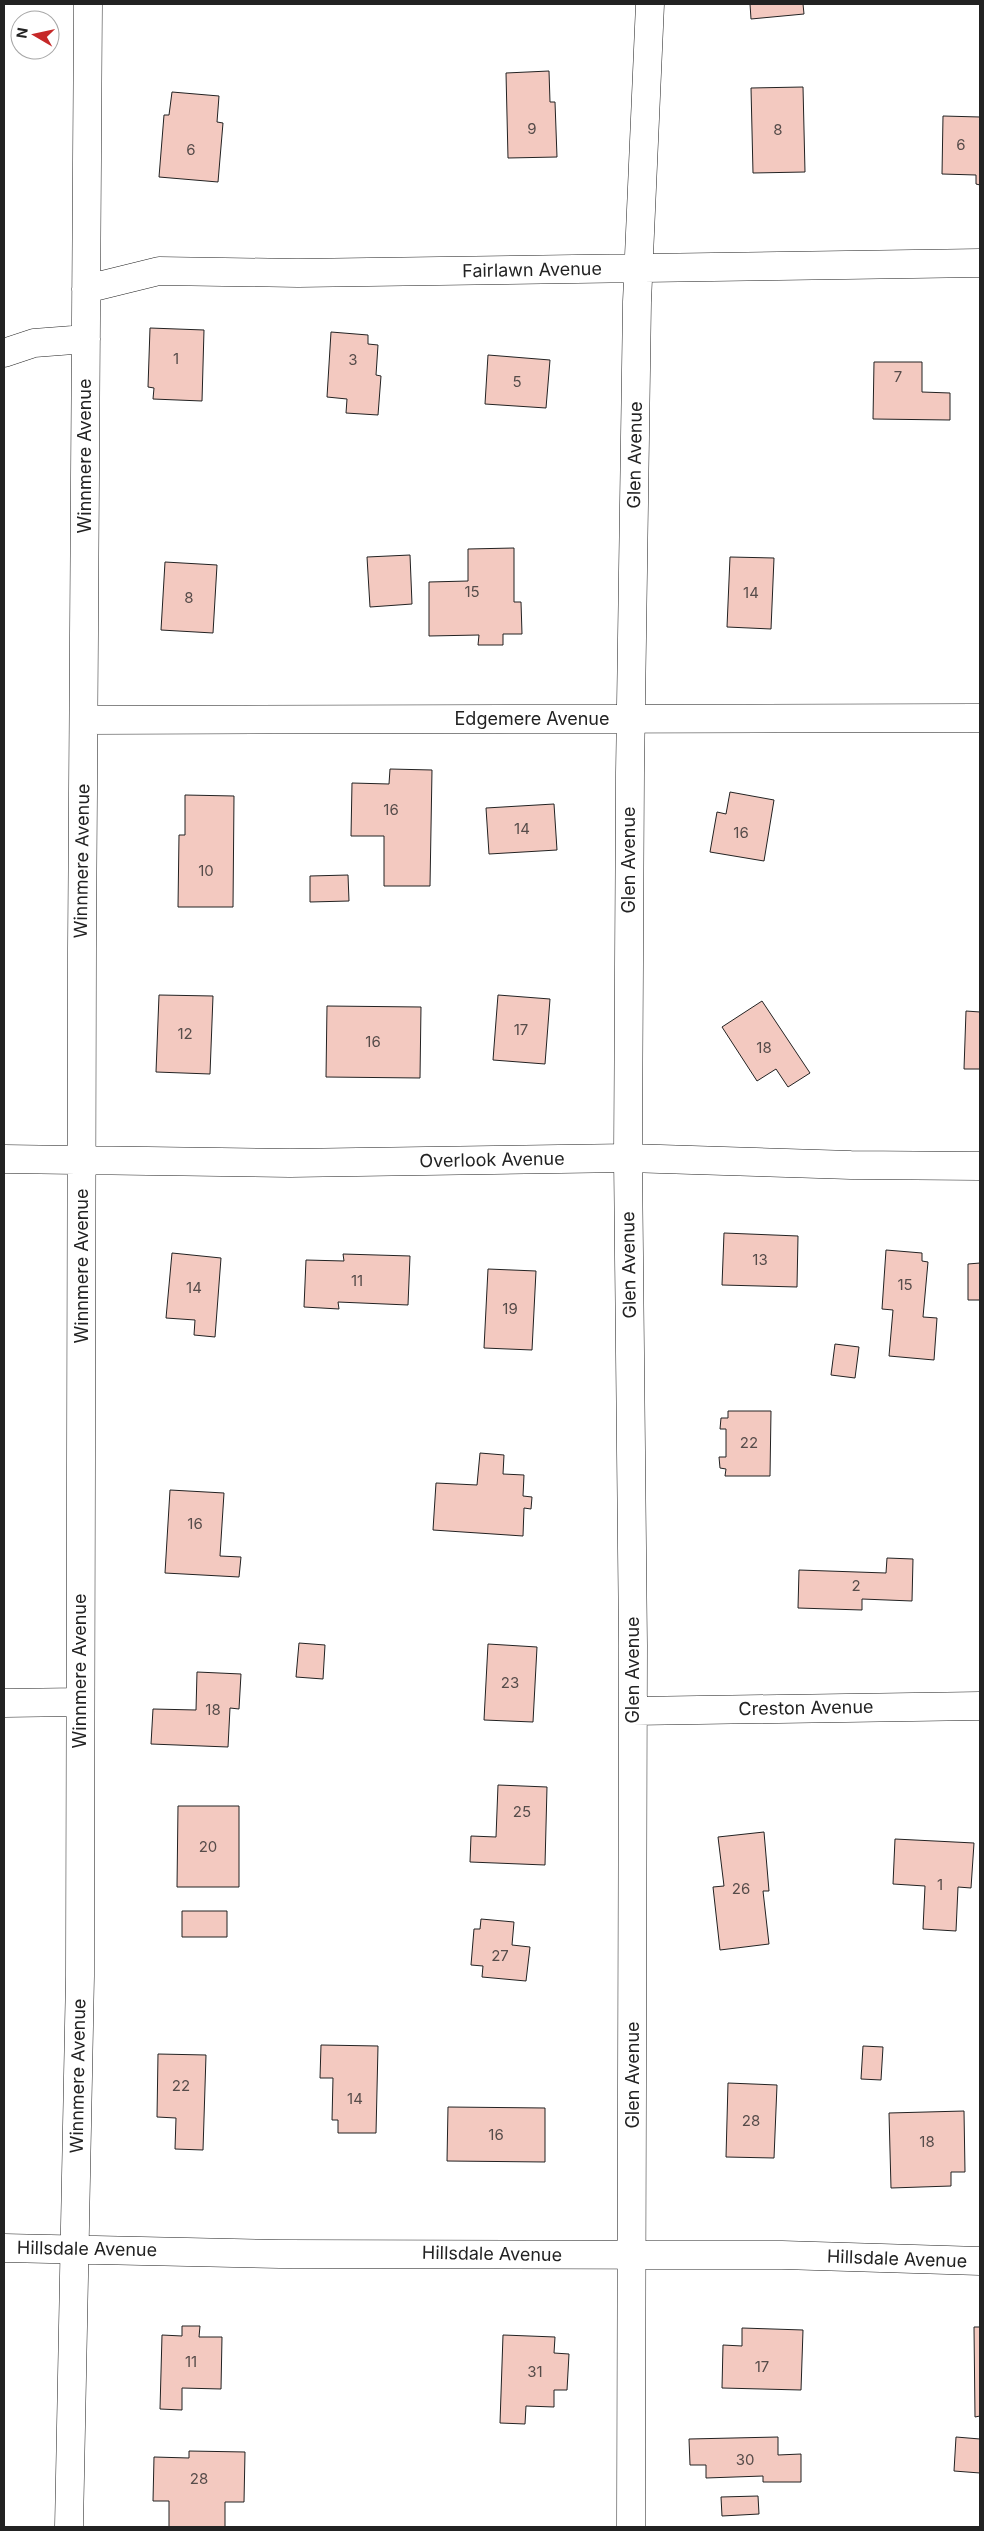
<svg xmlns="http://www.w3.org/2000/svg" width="984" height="2531" font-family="Inter,sans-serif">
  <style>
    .building { fill: #f3c9c0; stroke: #222 }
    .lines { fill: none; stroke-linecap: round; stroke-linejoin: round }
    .minor-casing { stroke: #222; stroke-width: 29 }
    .minor { stroke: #fff; stroke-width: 28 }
    .labels { text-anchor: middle; stroke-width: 4; stroke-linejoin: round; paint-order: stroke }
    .number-label { font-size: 15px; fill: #564c4a }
    .street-label { font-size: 18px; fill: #222; stroke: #fff }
  </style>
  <rect width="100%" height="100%" fill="#fff"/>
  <!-- building -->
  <path class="building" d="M 750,4 L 803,4 L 804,14 L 751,19 Z
    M 549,71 L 550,102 L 555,102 L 557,157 L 508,158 L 506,73 Z
    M 803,87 L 805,172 L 753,173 L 751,88 Z
    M 172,92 L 219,96 L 217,122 L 223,123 L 218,182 L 159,177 L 164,115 L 169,115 Z
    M 943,116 L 980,117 L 980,185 L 976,184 L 976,175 L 942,174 Z
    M 150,328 L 204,330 L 202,401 L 153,399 L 154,388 L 148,387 Z
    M 331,332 L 368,335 L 368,344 L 378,345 L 376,375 L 381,376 L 378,415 L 346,413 L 347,399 L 327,397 Z
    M 488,355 L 550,360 L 546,408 L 485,404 Z
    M 874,362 L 922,362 L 922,392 L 950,393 L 950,420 L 873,419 Z
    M 514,548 L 514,602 L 521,602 L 522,634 L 503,634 L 503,645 L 478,645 L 479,635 L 429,636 L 429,582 L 468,581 L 468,549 Z
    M 410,555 L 412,604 L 370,607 L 367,557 Z
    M 730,557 L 774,558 L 771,629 L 727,627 Z
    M 165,562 L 217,565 L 213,633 L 161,630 Z
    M 390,769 L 432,770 L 430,886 L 384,886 L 384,836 L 351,836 L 352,783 L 389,784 Z
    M 730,792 L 774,800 L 764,861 L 710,852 L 717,812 L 726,814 Z
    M 185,795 L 234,796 L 233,907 L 178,907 L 179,835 L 185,835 Z
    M 554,804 L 557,850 L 489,854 L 486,808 Z
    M 348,875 L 349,901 L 310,902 L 310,876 Z
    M 159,995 L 213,996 L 210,1074 L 156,1072 Z
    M 498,995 L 550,999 L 545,1064 L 493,1060 Z
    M 762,1001 L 810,1073 L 788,1087 L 776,1069 L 757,1081 L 722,1027 Z
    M 327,1006 L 421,1007 L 420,1078 L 326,1077 Z
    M 966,1011 L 980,1012 L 980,1069 L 964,1069 Z
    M 724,1233 L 798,1236 L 797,1287 L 722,1285 Z
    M 886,1250 L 922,1253 L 922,1261 L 928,1262 L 923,1317 L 937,1318 L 934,1360 L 889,1356 L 893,1310 L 882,1309 Z
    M 172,1253 L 221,1258 L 215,1337 L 194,1335 L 195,1320 L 166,1318 Z
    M 343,1254 L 410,1256 L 408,1305 L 338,1302 L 339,1309 L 304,1307 L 306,1260 L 344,1261 Z
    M 980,1263 L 980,1300 L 968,1300 L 968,1264 Z
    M 488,1269 L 536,1271 L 532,1350 L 484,1348 Z
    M 835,1344 L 859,1347 L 855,1378 L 831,1375 Z
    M 728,1411 L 771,1411 L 770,1476 L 725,1476 L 726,1469 L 720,1468 L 719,1457 L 726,1457 L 726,1429 L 720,1429 L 721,1418 L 728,1418 Z
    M 480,1453 L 504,1455 L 503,1474 L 524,1475 L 523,1496 L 532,1497 L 531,1509 L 524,1508 L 523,1536 L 433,1530 L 436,1483 L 477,1485 Z
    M 170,1490 L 224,1493 L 220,1556 L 241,1557 L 239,1577 L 165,1573 Z
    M 887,1558 L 913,1559 L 912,1601 L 862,1599 L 862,1610 L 798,1608 L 799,1570 L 886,1573 Z
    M 299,1643 L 325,1645 L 323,1679 L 296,1677 Z
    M 488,1644 L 537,1647 L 533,1722 L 484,1720 Z
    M 197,1672 L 241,1674 L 239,1709 L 230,1708 L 228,1747 L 151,1744 L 153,1709 L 196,1710 Z
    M 498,1785 L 547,1787 L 545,1865 L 470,1862 L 471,1836 L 496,1837 Z
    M 178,1806 L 239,1806 L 239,1887 L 177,1887 Z
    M 764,1832 L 769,1891 L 763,1891 L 769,1944 L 720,1950 L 713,1887 L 724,1886 L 718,1837 Z
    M 895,1839 L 974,1843 L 971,1888 L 958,1887 L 956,1931 L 923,1929 L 925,1886 L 893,1884 Z
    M 182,1911 L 227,1911 L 227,1937 L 182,1937 Z
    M 481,1919 L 514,1922 L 512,1945 L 530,1947 L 526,1981 L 482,1977 L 483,1966 L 471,1965 L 474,1929 L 480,1929 Z
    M 321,2045 L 378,2046 L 376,2133 L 338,2133 L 338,2120 L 332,2120 L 333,2078 L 320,2078 Z
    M 863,2046 L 883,2047 L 881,2080 L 861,2079 Z
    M 158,2054 L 206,2055 L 203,2150 L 175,2149 L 176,2118 L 157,2117 Z
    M 728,2083 L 777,2085 L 774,2158 L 726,2157 Z
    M 448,2107 L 545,2108 L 545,2162 L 447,2161 Z
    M 964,2111 L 965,2172 L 951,2172 L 951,2186 L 891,2188 L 889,2113 Z
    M 182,2326 L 200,2326 L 199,2337 L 222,2337 L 221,2389 L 182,2388 L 182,2410 L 160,2409 L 162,2335 L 182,2336 Z
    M 974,2327 L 980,2327 L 980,2416 L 975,2417 Z
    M 742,2328 L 803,2330 L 801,2390 L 722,2388 L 723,2345 L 742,2346 Z
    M 503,2335 L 555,2337 L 554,2353 L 569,2354 L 567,2390 L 554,2390 L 554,2407 L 526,2406 L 525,2424 L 500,2423 Z
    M 778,2437 L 778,2455 L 801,2454 L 801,2482 L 763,2482 L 763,2476 L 706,2478 L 706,2465 L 690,2465 L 689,2439 Z
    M 956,2437 L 980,2439 L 980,2473 L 954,2471 Z
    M 189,2451 L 245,2452 L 244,2502 L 225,2502 L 225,2527 L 169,2527 L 169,2501 L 153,2501 L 154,2457 L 189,2458 Z
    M 758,2496 L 759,2514 L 722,2516 L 721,2497 Z"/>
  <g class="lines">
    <!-- minor casing -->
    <g class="minor-casing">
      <path id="minor" d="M 86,289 L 159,271 L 298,273 L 980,263
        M 4,353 L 34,343 L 86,339
        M 84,720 L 980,718
        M 4,1159 L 290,1163 L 628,1158 L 851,1165 L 980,1166
        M 4,1703 L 80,1702
        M 633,1711 L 980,1706
        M 4,2248 L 280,2254 L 782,2255 L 980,2261
        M 69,2527 L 80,1976 L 82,949 L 88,4
        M 631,2527 L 633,1645 L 628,1158 L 630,773 L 637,302 L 650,4"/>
    </g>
    <!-- minor -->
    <use href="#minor" class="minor"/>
  </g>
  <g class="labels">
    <!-- number labels -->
    <g class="number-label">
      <text x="532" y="134">9</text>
      <text x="778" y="135">8</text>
      <text x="961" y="150">6</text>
      <text x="191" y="155">6</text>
      <text x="176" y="364">1</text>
      <text x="353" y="365">3</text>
      <text x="898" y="382">7</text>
      <text x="517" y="387">5</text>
      <text x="472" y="597">15</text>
      <text x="751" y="598">14</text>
      <text x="189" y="603">8</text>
      <text x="391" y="815">16</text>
      <text x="522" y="834">14</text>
      <text x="741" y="838">16</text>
      <text x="206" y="876">10</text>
      <text x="521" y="1035">17</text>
      <text x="185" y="1039">12</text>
      <text x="373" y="1047">16</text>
      <text x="764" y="1053">18</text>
      <text x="760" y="1265">13</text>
      <text x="357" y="1286">11</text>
      <text x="905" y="1290">15</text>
      <text x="194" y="1293">14</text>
      <text x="510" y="1314">19</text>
      <text x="749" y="1448">22</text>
      <text x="195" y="1529">16</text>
      <text x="856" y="1591">2</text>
      <text x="510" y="1688">23</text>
      <text x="213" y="1715">18</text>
      <text x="522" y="1817">25</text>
      <text x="208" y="1852">20</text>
      <text x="940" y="1890">1</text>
      <text x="741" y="1894">26</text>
      <text x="500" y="1961">27</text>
      <text x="181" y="2091">22</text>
      <text x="355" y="2104">14</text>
      <text x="751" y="2126">28</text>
      <text x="496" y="2140">16</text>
      <text x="927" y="2147">18</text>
      <text x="191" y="2367">11</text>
      <text x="762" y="2372">17</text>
      <text x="535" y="2377">31</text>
      <text x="745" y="2465">30</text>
      <text x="199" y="2484">28</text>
    </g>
    <!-- street labels -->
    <g class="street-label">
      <text transform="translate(532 270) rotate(-1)" y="6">Fairlawn Avenue</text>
      <text transform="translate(635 455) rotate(-89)" y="6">Glen Avenue</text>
      <text transform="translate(85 456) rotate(-90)" y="6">Winnmere Avenue</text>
      <text x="532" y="725">Edgemere Avenue</text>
      <text transform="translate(629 860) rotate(-90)" y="6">Glen Avenue</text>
      <text transform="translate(82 861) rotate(-89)" y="6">Winnmere Avenue</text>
      <text transform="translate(492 1160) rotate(-1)" y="6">Overlook Avenue</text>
      <text transform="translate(629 1265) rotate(-91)" y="6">Glen Avenue</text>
      <text transform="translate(82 1266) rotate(-90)" y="6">Winnmere Avenue</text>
      <text transform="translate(633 1670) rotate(-90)" y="6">Glen Avenue</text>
      <text transform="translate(80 1671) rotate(-90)" y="6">Winnmere Avenue</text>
      <text transform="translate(806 1708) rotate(-1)" y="6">Creston Avenue</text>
      <text transform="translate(633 2075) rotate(-90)" y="6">Glen Avenue</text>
      <text transform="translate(78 2076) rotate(-89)" y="6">Winnmere Avenue</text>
      <text transform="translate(87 2249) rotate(1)" y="6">Hillsdale Avenue</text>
      <text transform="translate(492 2254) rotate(1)" y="6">Hillsdale Avenue</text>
      <text transform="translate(897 2259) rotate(2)" y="6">Hillsdale Avenue</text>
    </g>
  </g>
  <!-- border -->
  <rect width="984" height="2531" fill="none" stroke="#222222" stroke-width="10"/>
  <!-- north arrow -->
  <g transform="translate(35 35) rotate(279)"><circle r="24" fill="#ffffff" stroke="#a7a7a7"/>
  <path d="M0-4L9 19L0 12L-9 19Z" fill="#c62828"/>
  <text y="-8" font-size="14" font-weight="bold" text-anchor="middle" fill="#222222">N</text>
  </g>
</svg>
